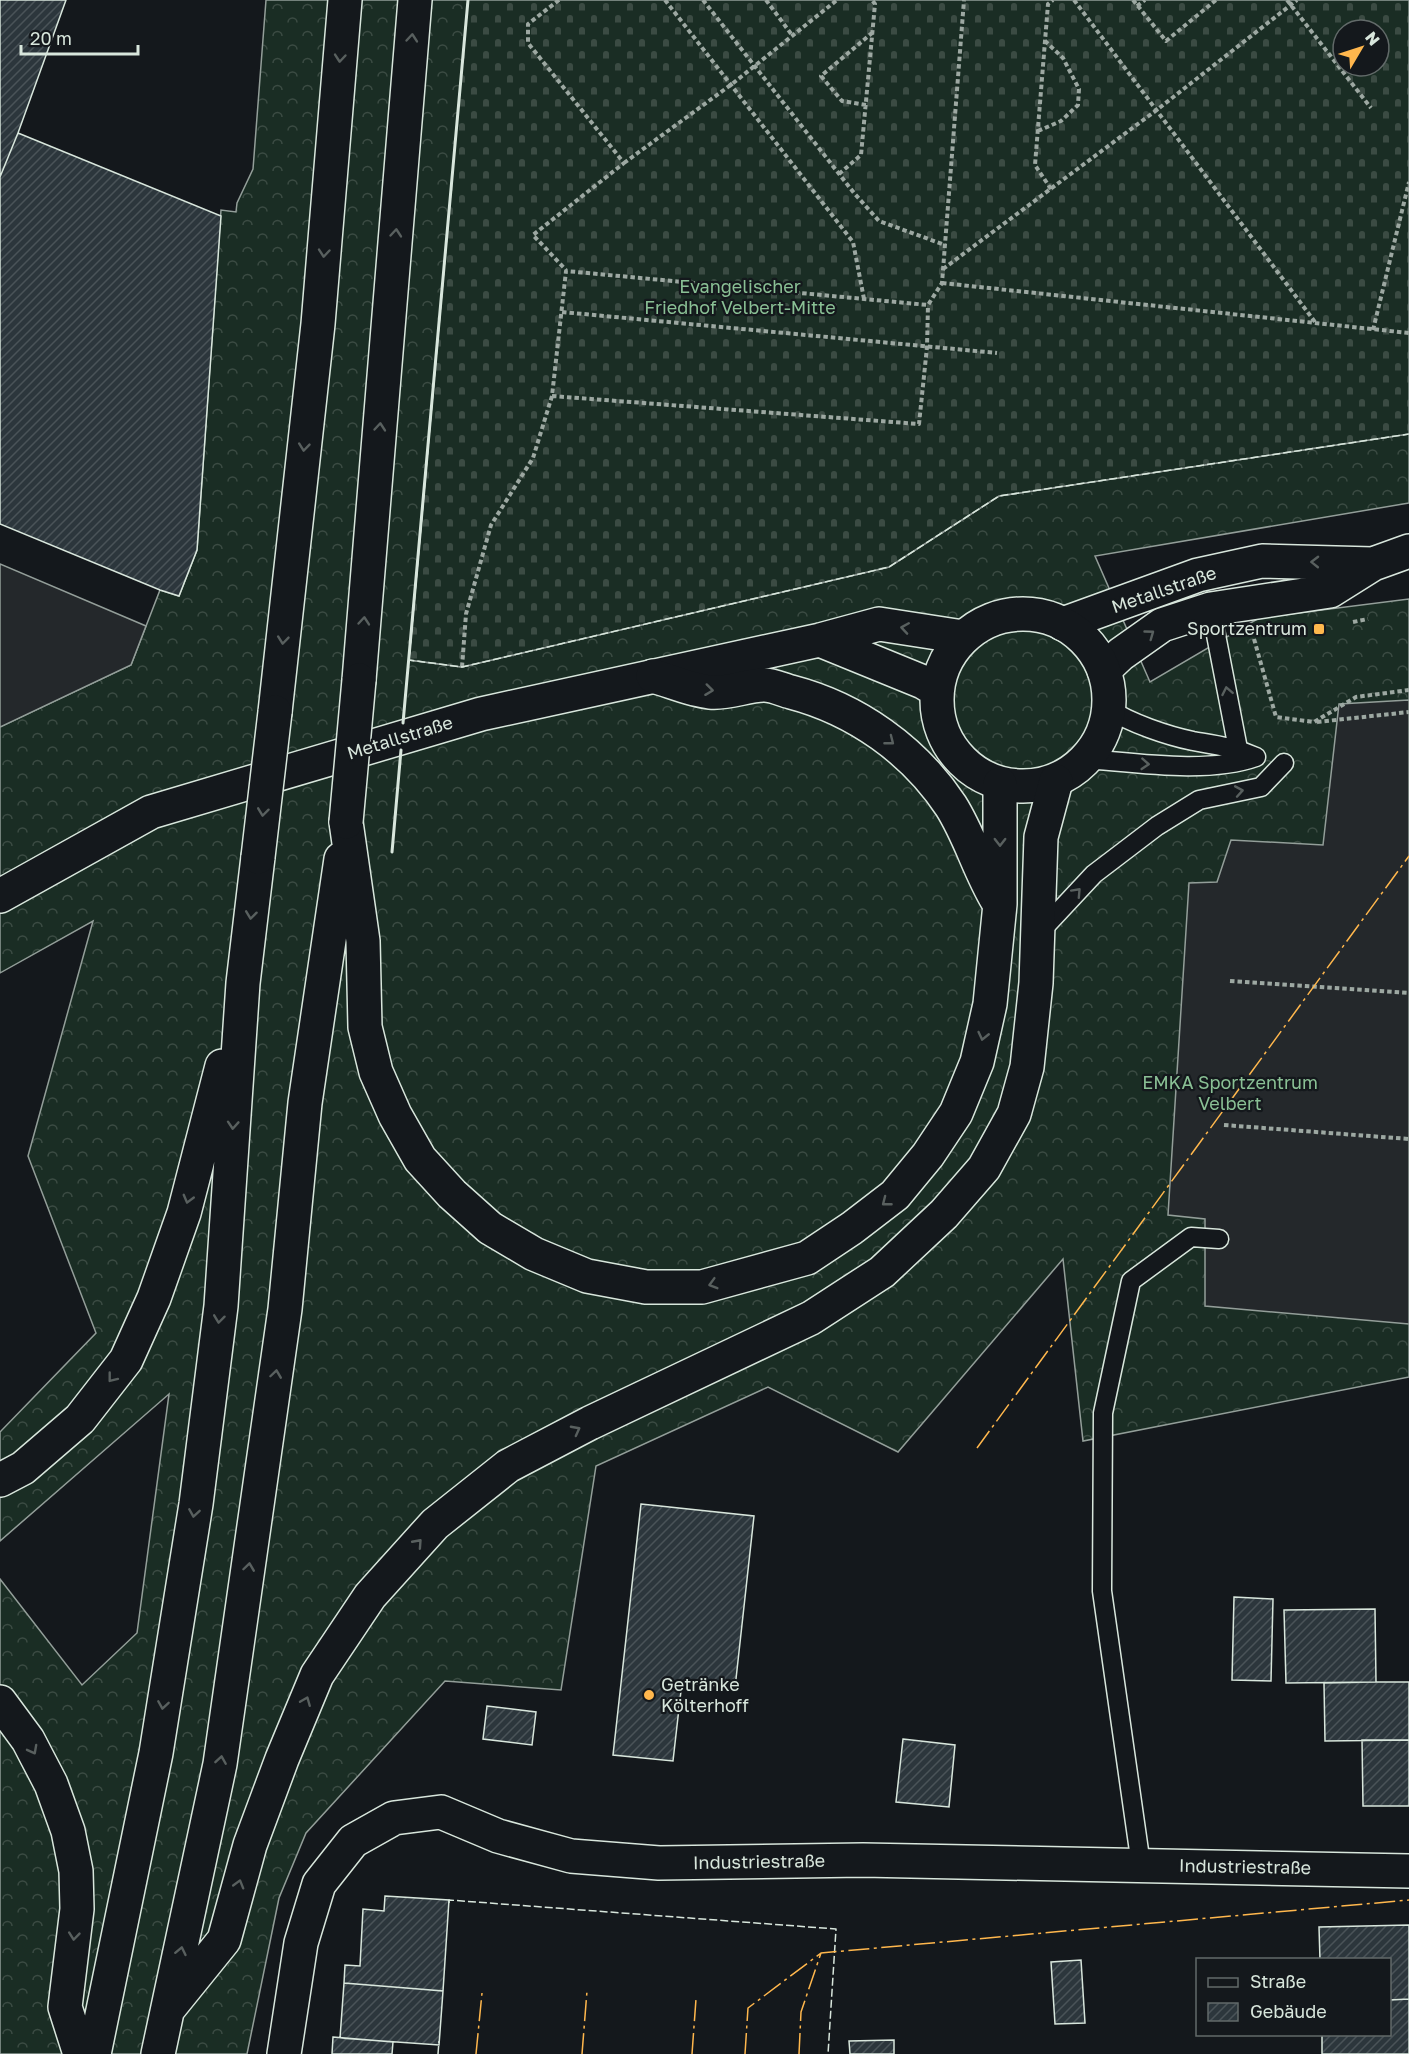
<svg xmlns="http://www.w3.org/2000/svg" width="1409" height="2054" font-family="'Golos Text',sans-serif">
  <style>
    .forest { fill: url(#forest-crowns); stroke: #939e99; stroke-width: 1.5 }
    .cemetery { fill: url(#cemetery-stones); stroke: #939e99; stroke-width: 1.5; fill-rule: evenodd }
    .parking { fill: #24282b; stroke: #939e99; stroke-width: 1.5 }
    .building { fill: url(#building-hatch); stroke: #d8e6dc; stroke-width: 1.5 }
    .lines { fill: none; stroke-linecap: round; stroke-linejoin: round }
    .service-casing { stroke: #d8e6dc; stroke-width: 21 }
    .minor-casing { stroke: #d8e6dc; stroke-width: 36 }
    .tertiary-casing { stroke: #d8e6dc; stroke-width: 36 }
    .secondary-casing { stroke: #d8e6dc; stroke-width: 36 }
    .motorway-casing { stroke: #d8e6dc; stroke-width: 36 }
    .path { stroke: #9da8a2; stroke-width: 4; stroke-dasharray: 4.5 3; stroke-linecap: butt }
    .service { stroke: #14181c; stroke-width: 18 }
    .minor { stroke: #14181c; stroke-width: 33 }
    .tertiary { stroke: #14181c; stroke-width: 33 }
    .secondary { stroke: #14181c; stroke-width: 33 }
    .motorway { stroke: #14181c; stroke-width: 33 }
    .motorway-bridge-casing { stroke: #d8e6dc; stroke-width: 36; stroke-linecap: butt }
    .motorway-bridge { stroke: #14181c; stroke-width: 33 }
    .fence { stroke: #d8e6dc; stroke-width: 1.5; stroke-dasharray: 8 3; stroke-linecap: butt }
    .wall { stroke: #d8e6dc; stroke-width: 3 }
    .power { stroke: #ffb74d; stroke-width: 1.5; stroke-dasharray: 21 4.5 3 4.5; stroke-linecap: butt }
    .oneway { stroke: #59605f }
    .poi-dot { fill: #ffb74d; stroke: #14181c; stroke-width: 2 }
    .labels { text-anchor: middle; stroke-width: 4.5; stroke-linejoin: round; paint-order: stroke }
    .park-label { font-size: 18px; fill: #8ac095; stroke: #14181c }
    .street-label { font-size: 18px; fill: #d8e6dc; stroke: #14181c }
    .poi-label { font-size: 18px; fill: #d8e6dc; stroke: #14181c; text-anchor: end }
  </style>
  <defs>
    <pattern id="forest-crowns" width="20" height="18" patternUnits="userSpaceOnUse" patternTransform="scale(1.5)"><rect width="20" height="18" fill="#1a2d24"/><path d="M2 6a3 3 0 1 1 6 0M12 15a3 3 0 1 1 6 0" fill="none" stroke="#3b4b43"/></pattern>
    <pattern id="cemetery-stones" width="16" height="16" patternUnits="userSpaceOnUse" patternTransform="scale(1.5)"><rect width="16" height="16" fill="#1a2d24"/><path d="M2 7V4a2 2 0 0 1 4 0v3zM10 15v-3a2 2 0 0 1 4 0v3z" fill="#3b4b43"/></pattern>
    <pattern id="building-hatch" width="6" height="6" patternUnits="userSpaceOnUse" patternTransform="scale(1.5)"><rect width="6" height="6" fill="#2c363c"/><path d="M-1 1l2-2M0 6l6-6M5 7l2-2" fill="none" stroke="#4a5358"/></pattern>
  </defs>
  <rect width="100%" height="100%" fill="#14181c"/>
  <!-- forest -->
  <path class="forest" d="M 266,0 L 468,0 L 409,660 L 462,667 L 889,567 L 999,496 L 1409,434 L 1409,503 L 1095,556 L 1150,682 L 1259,618 L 1409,599 L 1409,1377 L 1083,1441 L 1063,1259 L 898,1452 L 768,1387 L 596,1466 L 561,1690 L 445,1681 L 306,1833 L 279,1898 L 247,2054 L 0,2054 L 0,1579 L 82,1685 L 137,1633 L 169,1394 L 0,1541 L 0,1432 L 96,1333 L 28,1156 L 93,921 L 0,973 L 0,727 L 131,665 L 160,590 L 179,596 L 197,550 L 221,210 L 236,212 L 237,203 L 253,169 Z"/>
  <!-- cemetery -->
  <path class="cemetery" d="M 468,0 L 1409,0 L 1409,434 L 999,496 L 889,567 L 462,667 L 409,660 ZM 1343,30 L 1379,30 L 1379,66 L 1343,66 Z"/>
  <!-- parking -->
  <path class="parking" d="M 0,564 L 146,626 L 131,665 L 0,727 Z
    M 1409,700 L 1409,1324 L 1205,1306 L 1205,1219 L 1168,1215 L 1189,883 L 1217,882 L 1231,840 L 1323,845 L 1339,704 Z"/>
  <!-- building -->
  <path class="building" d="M 0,0 L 66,0 L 18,133 L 0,177 Z
    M 18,133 L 221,216 L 197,550 L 179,596 L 160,590 L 0,524 L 0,177 Z
    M 641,1504 L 754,1516 L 735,1688 L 682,1682 L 673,1761 L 613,1755 Z
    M 1234,1597 L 1273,1599 L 1271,1681 L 1232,1680 Z
    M 1375,1609 L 1376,1682 L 1286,1683 L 1284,1610 Z
    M 1376,1682 L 1409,1682 L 1409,1740 L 1325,1741 L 1324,1683 Z
    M 487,1706 L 536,1712 L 532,1745 L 483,1739 Z
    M 903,1739 L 955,1745 L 949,1807 L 896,1802 Z
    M 1362,1740 L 1409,1740 L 1409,1806 L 1363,1806 Z
    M 385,1896 L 449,1900 L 443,1991 L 344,1983 L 345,1965 L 360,1966 L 363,1909 L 384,1911 Z
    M 1409,1925 L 1409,1999 L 1390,2000 L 1390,1960 L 1320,1960 L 1319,1927 Z
    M 1081,1960 L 1085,2023 L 1055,2024 L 1051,1962 Z
    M 344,1983 L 443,1991 L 439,2045 L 340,2038 Z
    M 1409,1999 L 1409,2054 L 1322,2054 L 1322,2034 L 1390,2034 L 1390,2000 Z
    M 333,2037 L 393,2042 L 392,2054 L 332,2054 Z
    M 894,2040 L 894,2054 L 850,2054 L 849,2041 Z"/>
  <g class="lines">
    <!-- service casing -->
    <g class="service-casing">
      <path id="service" d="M 1211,609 L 1238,749
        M 1109,709 C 1130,723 1168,736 1193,741 C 1216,745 1234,747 1256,757
        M 1087,759 C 1137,763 1209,774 1256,757
        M 1038,934 L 1094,874 L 1157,826 L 1199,800 L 1261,787 L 1284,763
        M 1141,1865 L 1102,1591 L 1103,1413 L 1131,1281 L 1191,1237 L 1219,1239"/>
    </g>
    <!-- minor casing -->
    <g class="minor-casing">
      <path id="minor" d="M 284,2054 L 301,1943 L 319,1884 L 353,1841 L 394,1818 L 441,1812 L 498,1836 L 571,1856 L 659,1863 L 863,1860 L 1409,1871"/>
    </g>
    <!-- tertiary casing -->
    <g class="tertiary-casing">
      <path id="tertiary" d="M 1063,624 L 1198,575 L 1262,561 L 1373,564
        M 1104,670 L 1121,654 L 1162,625 L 1211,609 L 1330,591 L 1373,564 L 1409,551"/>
    </g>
    <!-- secondary casing -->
    <g class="secondary-casing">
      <path id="secondary" d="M937 700a86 86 0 1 1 172 0a86 86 0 1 1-172 0Z
        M 820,640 L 923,682 L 936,690
        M 0,896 L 151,812 L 481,714 L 820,640 L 879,624 L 963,637"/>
    </g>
    <!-- motorway casing -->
    <g class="motorway-casing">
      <path id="motorway" d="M 653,676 C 671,681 691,690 710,692 C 728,694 747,685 764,685 C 773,685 783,690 791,692 C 856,709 914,750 951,806 C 970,836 979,870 997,900
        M 359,680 L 415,0
        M 275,712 L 318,324 L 345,0
        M 346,822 L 363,941 L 365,1027 L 376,1072 L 395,1115 L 420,1159 L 452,1194 L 490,1228 L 534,1254 L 587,1276 L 646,1287 L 702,1287 L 807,1258 L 852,1228 L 895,1195 L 928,1155 L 956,1113 L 977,1062 L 990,1004 L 1000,904 L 1000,784
        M 0,1480 L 23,1468 L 80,1419 L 126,1360 L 154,1298 L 184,1213 L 222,1066
        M 0,1702 L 28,1740 L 51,1784 L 68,1831 L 76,1871 L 77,1909 L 65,2007 L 80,2054
        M 169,2008 L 224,1940 L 250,1845 L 282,1759 L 317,1675 L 370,1596 L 435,1524 L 508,1466 L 590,1423 L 811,1318 L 882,1272 L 944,1214 L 984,1168 L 1014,1114 L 1027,1067 L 1036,983 L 1041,837 L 1056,781
        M 94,2054 L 156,1753 L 196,1504 L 221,1306 L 243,983 L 258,857
        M 158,2054 L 220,1764 L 285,1309 L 305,1103 L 341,859"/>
    </g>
    <!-- path -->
    <path class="path" d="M 559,0 L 528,24 L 528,43 L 624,163 L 533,235 L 566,270
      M 665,0 L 853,242 L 864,299
      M 703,0 L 854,193 L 879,221 L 945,245
      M 766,0 L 792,35
      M 1074,0 L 1315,322
      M 1133,0 L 1166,41 L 1216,0
      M 1287,0 L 1371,108
      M 1137,6 L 1145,0
      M 866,105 L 842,101 L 821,76 L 872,33
      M 1038,131 L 1061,121 L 1078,105 L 1079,89 L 1063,58 L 1044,40
      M 624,163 L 732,84 L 837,0
      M 839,174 L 861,155 L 875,4 L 872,0
      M 1051,189 L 1035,165 L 1048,4 L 1053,0
      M 943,269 L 1158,109 L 1297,0
      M 942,283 L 1409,333
      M 562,312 L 997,353
      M 1373,330 L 1409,182
      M 552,396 L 919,424 L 927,347 L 928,305
      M 1353,622 L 1368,619
      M 1254,639 L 1276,717 L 1314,722 L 1356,697 L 1409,690
      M 462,667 L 466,614 L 491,525 L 533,458 L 552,396 L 566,271 L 928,305 L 942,283 L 964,0
      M 1317,722 L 1409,712
      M 1230,981 L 1409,993
      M 1224,1125 L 1409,1139"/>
    <!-- service -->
    <use href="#service" class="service"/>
    <!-- minor -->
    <use href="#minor" class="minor"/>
    <!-- tertiary -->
    <use href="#tertiary" class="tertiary"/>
    <!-- secondary -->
    <use href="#secondary" class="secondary"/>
    <!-- motorway -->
    <use href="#motorway" class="motorway"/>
    <!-- motorway-bridge casing -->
    <g class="motorway-bridge-casing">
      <path id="motorway-bridge" d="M 346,822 L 359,680
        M 258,857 L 275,712"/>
    </g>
    <!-- motorway-bridge -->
    <use href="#motorway-bridge" class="motorway-bridge"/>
    <!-- fence -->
    <path class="fence" d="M 468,0 L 409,660 L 462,667 L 889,567 L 999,496 L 1409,434
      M 449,1903 L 449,1900 L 836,1929 L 828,2054
      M 438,2054 L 439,2041"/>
    <!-- wall -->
    <path class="wall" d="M 403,723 L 468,0
      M 392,852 L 401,750"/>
    <!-- power -->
    <path class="power" d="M 977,1448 L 1409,856
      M 476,2054 L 482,1993
      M 582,2054 L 587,1991
      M 692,2054 L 696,1999
      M 745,2054 L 748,2008 L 821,1953 L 1409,1900
      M 799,2054 L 801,2012 L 821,1953"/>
  </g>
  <!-- one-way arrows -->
  <defs><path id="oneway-chevron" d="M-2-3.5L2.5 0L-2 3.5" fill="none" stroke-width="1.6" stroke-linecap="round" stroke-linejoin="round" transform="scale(1.5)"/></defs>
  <g class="oneway">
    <use href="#oneway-chevron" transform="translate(412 38) rotate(-85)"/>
    <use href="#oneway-chevron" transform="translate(340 58) rotate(95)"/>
    <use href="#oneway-chevron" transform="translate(396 233) rotate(-85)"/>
    <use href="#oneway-chevron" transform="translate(324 253) rotate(95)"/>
    <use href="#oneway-chevron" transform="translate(380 427) rotate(-85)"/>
    <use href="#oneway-chevron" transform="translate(304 447) rotate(96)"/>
    <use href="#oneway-chevron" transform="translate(1315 562) rotate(-179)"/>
    <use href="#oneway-chevron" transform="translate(364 621) rotate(-85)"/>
    <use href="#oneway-chevron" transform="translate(905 628) rotate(-171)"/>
    <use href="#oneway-chevron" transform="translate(1150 634) rotate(-36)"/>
    <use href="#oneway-chevron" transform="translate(283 640) rotate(96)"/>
    <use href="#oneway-chevron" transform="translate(709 690) rotate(7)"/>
    <use href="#oneway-chevron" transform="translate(1227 691) rotate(-101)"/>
    <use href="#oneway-chevron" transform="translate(890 741) rotate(38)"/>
    <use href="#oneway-chevron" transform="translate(1145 764) rotate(4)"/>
    <use href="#oneway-chevron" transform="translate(1239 791) rotate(-10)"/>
    <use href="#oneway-chevron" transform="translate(263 812) rotate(97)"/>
    <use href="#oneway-chevron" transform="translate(1000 842) rotate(90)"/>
    <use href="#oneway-chevron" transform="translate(1077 892) rotate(-47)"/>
    <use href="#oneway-chevron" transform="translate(251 915) rotate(97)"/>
    <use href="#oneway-chevron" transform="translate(983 1036) rotate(103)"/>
    <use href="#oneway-chevron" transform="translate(233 1125) rotate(94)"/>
    <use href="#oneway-chevron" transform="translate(188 1199) rotate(105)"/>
    <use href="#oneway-chevron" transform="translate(886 1202) rotate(142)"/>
    <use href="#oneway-chevron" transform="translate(713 1284) rotate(164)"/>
    <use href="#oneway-chevron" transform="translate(219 1319) rotate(97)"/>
    <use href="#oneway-chevron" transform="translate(276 1374) rotate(-82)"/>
    <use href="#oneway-chevron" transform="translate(112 1378) rotate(128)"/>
    <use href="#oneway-chevron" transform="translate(576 1430) rotate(-28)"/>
    <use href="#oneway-chevron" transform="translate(194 1513) rotate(99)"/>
    <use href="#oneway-chevron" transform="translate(418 1543) rotate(-48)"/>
    <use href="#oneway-chevron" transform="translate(249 1567) rotate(-82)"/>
    <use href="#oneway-chevron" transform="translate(306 1701) rotate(-68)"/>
    <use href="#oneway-chevron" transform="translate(163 1705) rotate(99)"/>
    <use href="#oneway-chevron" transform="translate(33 1750) rotate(62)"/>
    <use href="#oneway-chevron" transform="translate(221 1760) rotate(-81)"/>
    <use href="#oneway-chevron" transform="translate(239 1884) rotate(-74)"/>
    <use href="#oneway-chevron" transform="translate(74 1936) rotate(96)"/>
    <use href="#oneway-chevron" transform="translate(181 1951) rotate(-78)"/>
  </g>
  <!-- markers -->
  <g class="poi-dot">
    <rect x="1313" y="623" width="12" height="12" rx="3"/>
    <circle cx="649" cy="1695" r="6"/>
  </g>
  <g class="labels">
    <!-- park labels -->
    <g class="park-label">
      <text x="740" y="293">Evangelischer<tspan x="740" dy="21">Friedhof Velbert-Mitte</tspan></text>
      <text x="1230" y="1089">EMKA Sportzentrum<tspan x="1230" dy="21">Velbert</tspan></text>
    </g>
    <!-- street labels -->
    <g class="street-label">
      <text transform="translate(1164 590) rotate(-19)" y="6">Metallstraße</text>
      <text transform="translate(400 738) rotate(-17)" y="6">Metallstraße</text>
      <text transform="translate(759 1862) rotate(-1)" y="6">Industriestraße</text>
      <text transform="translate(1245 1867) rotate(1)" y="6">Industriestraße</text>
    </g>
    <!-- poi labels -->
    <g class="poi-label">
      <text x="1307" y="635">Sportzentrum</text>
      <text x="661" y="1691" text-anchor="start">Getränke<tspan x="661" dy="21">Költerhoff</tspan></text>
    </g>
  </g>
  <!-- legend -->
  <rect x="1196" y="1958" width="195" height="78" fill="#14181c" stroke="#626a69" stroke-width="1.5"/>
  <rect x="1208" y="1978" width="30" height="9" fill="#14181c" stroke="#626a69" stroke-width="1.5"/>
  <text x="1250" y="1988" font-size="18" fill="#d8e6dc">Straße</text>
  <rect x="1208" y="2003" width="30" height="18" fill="url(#building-hatch)" stroke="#626a69" stroke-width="1.5"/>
  <text x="1250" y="2018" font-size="18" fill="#d8e6dc">Gebäude</text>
  <!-- north arrow -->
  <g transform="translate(1361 48) rotate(51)"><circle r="28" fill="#14181c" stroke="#626a69" stroke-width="1.5"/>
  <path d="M0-4.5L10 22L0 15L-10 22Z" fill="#ffb74d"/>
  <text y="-9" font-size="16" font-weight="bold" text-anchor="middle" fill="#d8e6dc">N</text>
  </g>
  <!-- scale -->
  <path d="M21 45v9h117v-9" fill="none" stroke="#d8e6dc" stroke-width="3"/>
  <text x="30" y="45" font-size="18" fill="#d8e6dc" stroke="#14181c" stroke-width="4.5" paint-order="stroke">20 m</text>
</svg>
